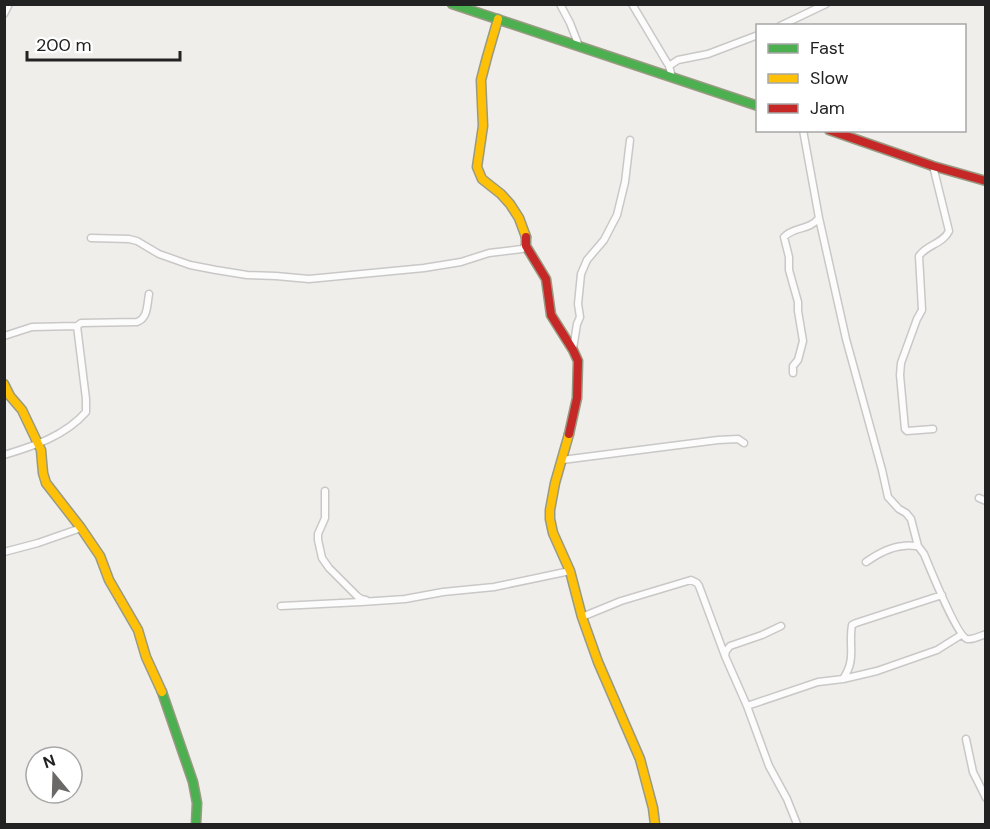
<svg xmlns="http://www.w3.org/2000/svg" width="990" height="829" font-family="'DM Sans',sans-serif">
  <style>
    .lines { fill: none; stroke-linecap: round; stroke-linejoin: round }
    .street-casing { stroke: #c9c8c7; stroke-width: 9 }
    .fast-casing { stroke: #999a82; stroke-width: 11 }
    .slow-casing { stroke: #999a82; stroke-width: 11 }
    .jam-casing { stroke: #999a82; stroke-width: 11 }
    .street { stroke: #fdfcfc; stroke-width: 6 }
    .fast { stroke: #4caf50; stroke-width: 8 }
    .slow { stroke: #ffc107; stroke-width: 8 }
    .jam { stroke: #c62828; stroke-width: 8 }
  </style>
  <rect width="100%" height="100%" fill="#f0eeeb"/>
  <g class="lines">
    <!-- street casing -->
    <g class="street-casing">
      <path id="street" d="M 560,4 L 570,23 L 579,46
        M 632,4 L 669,66 L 672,77
        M 4,14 L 9,4
        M 780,26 L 826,4
        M 669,66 L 678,60 L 708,54 L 758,35
        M 933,166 L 949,231 C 943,244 926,245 919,256 L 922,310 L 917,319 L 901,363 L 900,375 L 905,429 L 907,431 L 933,429
        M 819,218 L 846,339 L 882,470 L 888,497 L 899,509 L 906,513 L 911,519 L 918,546
        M 91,238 L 129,239 L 137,241 L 159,254 L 190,265 L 216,270 L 247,275 L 276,276 L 309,279 L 424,268 L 461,262 L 489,253 L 522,249 L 526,246
        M 4,336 L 32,327 L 77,326
        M 573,349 L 577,324 L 580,317 L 578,304 L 581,274 L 587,260 L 604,240 L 617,215 L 625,182 L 630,140
        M 793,373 L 793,366 L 798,360 L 803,341 L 798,311 L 798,302 L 789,270 L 789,257 L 784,237 C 794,226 809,231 819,218 L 803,130
        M 4,455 C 34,446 65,436 86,412 L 86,399 L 77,326 L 81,323 L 137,322 C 148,318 147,305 149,294
        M 562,460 L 718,440 L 738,439 L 744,443
        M 325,491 L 325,518 L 318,534 L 318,540 L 322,558 L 329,568 L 357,596 L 361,599 L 366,600
        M 979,498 L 986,501
        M 4,552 L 38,543 L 81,528
        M 866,562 C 876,555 890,547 903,546 C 908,545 913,546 918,546 L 924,554 C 929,566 957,636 967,639 C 973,640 980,636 986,634
        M 281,606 L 361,602 L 405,599 L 443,592 L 494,587 L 570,571
        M 582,617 L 621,601 L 691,580 L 697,583 L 699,586 L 725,656
        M 781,626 L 762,635 L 730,646 L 726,651 L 725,656 L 747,706 L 769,766 L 787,799 L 797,824
        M 843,679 C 857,658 848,646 852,625 L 856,623 L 942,595
        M 747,706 L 818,682 L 843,679 L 877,671 L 937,650 L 961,635
        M 966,739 L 973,772 L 986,798"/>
    </g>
    <!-- fast casing -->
    <g class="fast-casing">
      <path id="fast" d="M 452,4 L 758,106
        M 162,692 L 193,782 L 197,803 L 196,824"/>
    </g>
    <!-- slow casing -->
    <g class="slow-casing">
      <path id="slow" d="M 498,19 L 487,57 L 481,80 L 483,126 L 477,167 L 482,179 L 501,194 L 510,204 L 519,218 L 526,237
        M 4,384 L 10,396 L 22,410 L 41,450 L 43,473 L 46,483 L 81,528 L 100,556 L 109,580 L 138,630 L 146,657 L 162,692
        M 569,434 L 555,483 L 550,510 L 550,519 L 553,533 L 570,571 L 582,617 L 598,662 L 640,759 L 653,808 L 655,824"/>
    </g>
    <!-- jam casing -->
    <g class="jam-casing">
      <path id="jam" d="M 829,130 L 933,166 L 986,181
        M 526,237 L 526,246 L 546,279 L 551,315 L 573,350 L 578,361 L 577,398 L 569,434"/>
    </g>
    <!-- street -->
    <use href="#street" class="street"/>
    <!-- fast -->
    <use href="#fast" class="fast"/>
    <!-- slow -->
    <use href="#slow" class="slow"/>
    <!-- jam -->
    <use href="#jam" class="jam"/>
  </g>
  <!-- border -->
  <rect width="990" height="829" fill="none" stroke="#222222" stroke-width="12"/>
  <!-- legend -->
  <rect x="756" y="24" width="210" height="108" fill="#ffffff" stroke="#a7a7a7" stroke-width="1.5"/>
  <rect x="768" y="44" width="30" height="9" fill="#4caf50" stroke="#a7a7a7" stroke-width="1.5"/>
  <text x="810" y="54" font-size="18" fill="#222222">Fast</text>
  <rect x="768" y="74" width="30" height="9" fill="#ffc107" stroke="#a7a7a7" stroke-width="1.5"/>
  <text x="810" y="84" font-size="18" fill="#222222">Slow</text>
  <rect x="768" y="104" width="30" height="9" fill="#c62828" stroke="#a7a7a7" stroke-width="1.5"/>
  <text x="810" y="114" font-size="18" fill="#222222">Jam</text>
  <!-- north arrow -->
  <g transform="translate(54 775) rotate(341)"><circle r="28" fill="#ffffff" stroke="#a7a7a7" stroke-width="1.5"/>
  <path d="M0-4.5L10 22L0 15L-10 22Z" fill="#6a6968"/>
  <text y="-9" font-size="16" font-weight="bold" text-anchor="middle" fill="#222222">N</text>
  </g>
  <!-- scale -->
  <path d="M27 51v9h153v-9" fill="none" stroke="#222222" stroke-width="3"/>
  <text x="36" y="51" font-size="18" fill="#222222" stroke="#ffffff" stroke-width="4.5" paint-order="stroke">200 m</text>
</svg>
